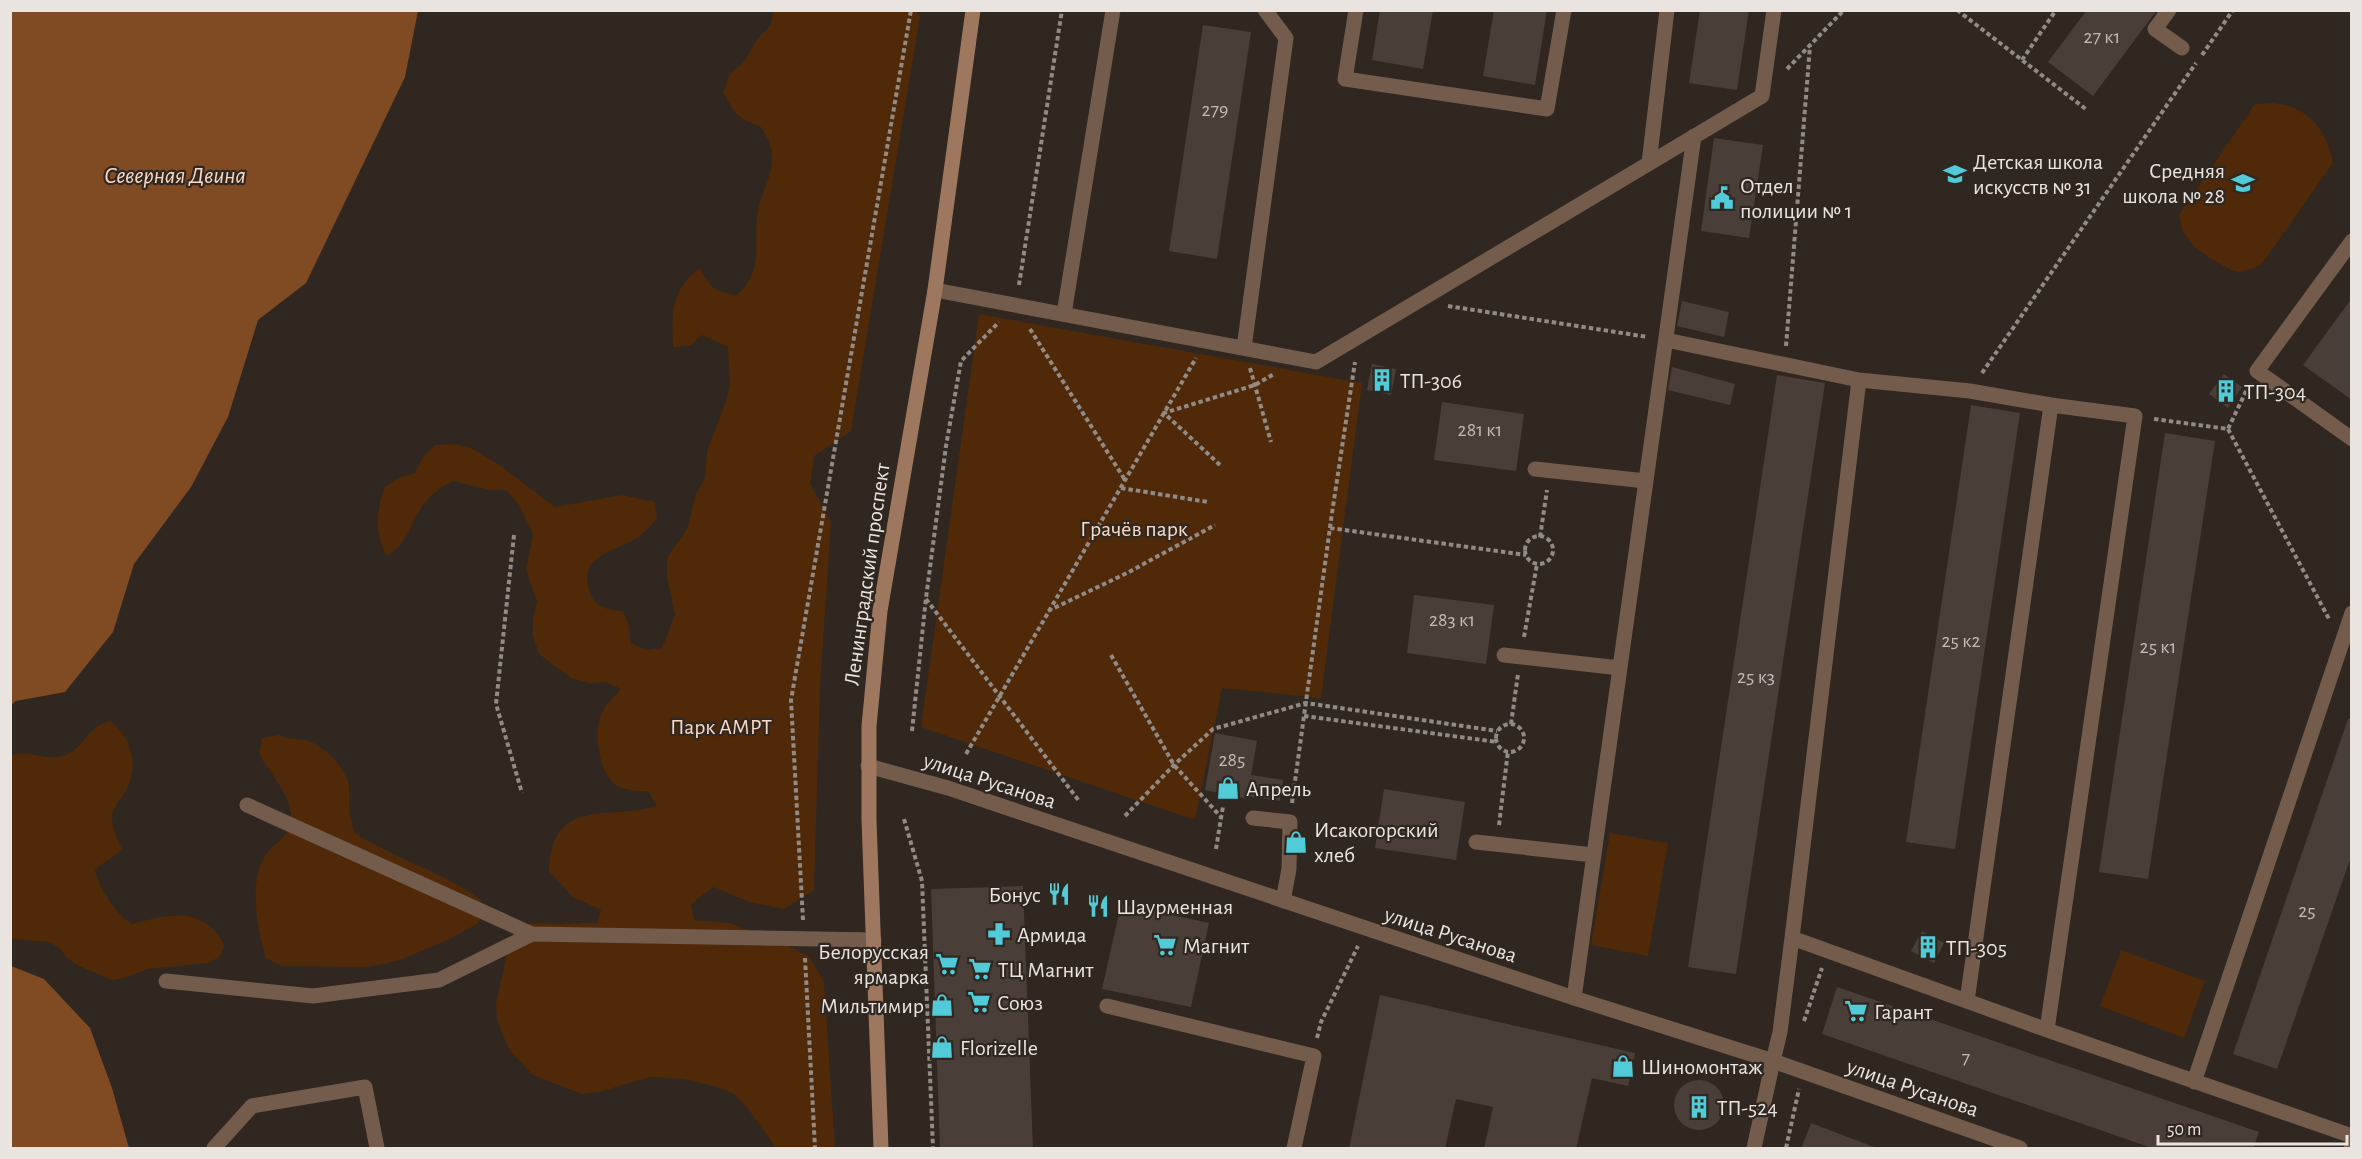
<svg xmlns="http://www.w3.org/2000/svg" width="2362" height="1159" font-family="'Alegreya Sans',sans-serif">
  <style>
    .green { fill: #502909 }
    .water { fill: #804b23 }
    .building { fill: #493f38 }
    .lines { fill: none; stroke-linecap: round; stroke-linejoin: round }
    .path { stroke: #918a85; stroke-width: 4; stroke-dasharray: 4.5 3; stroke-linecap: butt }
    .service { stroke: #745c4c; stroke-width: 15 }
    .minor { stroke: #745c4c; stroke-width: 15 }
    .tertiary { stroke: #745c4c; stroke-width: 15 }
    .secondary { stroke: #9e785e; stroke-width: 15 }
    .labels { text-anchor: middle; stroke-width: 4.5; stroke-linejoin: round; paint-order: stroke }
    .number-label { font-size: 20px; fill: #c2bbb6 }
    .poi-label { font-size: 22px; fill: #eae4e0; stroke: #302720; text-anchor: start }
    .park-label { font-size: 22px; fill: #fbd9c3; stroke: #302720 }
    .street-label { font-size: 22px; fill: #eae4e0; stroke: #302720 }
    .water-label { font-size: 24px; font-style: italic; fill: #fad8c2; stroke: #302720 }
  </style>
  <rect width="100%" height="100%" fill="#302720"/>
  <!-- green -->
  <path class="green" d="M 773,11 L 917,11 L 920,16 L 851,431 L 814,456 L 810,484 L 831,522 L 820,687 L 814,890 L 784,909 L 749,902 L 714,887 L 691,904 L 694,920 L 729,923 L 778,941 L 810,957 L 824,983 L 835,1148 L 776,1148 L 746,1106 L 734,1094 L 717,1087 L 685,1079 L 650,1077 L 599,1092 L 582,1094 L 533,1075 L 509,1050 L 497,1020 L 496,1003 L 507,954 L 527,924 L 597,923 L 601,910 L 573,897 L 549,871 C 552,795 609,821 657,806 L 648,791 C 638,791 625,791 616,785 C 599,774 593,732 601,714 C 606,704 614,697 621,689 L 606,682 L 589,683 L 571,678 L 539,654 L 533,636 L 533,618 L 537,601 L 526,570 L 533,534 L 518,503 L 506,490 L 489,490 L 453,481 C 441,487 431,494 423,505 C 408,526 410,541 387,556 C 374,532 376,514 384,488 L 398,478 L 415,473 L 423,457 L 435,445 L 453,444 L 469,447 L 498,464 L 555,507 L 622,495 L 655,502 L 657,519 C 649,528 641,537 629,542 C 606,553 578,560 590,593 C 596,608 608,610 623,611 L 629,626 L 631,643 L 646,650 L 662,648 L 675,615 L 667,577 L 667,558 L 687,529 L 696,494 L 705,478 L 707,451 L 726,402 L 730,385 L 728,347 L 702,335 L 690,346 L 673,347 C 672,313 670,290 700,268 C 710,288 715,292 737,295 C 766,267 752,245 758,211 C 761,194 771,178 772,161 C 773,147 768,138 760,126 C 738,120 734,112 723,92 L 730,74 L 744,62 L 758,38 L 771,25 Z
    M 2271,103 C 2307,105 2327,129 2333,163 L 2261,265 L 2251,269 L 2239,272 L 2231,270 L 2208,257 L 2194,246 L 2183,232 L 2179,215 L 2255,104 Z
    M 979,314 L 1362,383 L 1321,698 L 1222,688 L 1195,820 L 921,727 Z
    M 110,721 C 131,736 139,764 127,788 C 124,796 115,804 113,812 C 110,825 117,838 122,849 C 114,858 103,861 95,871 C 101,891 115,913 132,924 C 170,914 203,905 225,946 L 219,957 L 209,963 L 148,969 L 124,978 L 112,980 L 77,965 L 66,957 L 60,948 L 49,942 L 11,939 L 11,756 C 28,749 45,761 62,756 C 85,750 84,728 110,721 Z
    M 279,735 C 290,741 304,737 315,744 C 328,751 345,768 348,782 C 351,793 348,804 350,815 C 351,821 353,827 355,833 C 395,859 441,871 480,899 L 483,916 L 477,924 L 448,940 L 400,960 L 383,964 L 365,967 L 282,966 L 266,958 C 257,931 249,882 264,857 C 274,842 292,838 291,816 C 291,795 269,772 259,754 L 262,738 Z
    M 1610,833 L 1668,843 L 1648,956 L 1591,945 Z
    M 2121,950 L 2205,981 L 2184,1038 L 2100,1006 Z"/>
  <!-- water -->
  <path class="water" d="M 11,10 L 418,11 L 405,77 L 306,283 L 258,320 L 228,417 L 191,487 L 134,564 L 113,632 L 65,692 L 16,701 L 11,705 Z
    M 11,966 L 44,979 L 90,1028 L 112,1088 L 129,1148 L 11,1148 Z"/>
  <!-- building -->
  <path class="building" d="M 1380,10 L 1433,10 L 1423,69 L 1372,60 Z
    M 1494,10 L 1547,10 L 1535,85 L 1483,76 Z
    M 1700,10 L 1749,10 L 1737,90 L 1689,83 Z
    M 2087,10 L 2157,10 L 2093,96 L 2048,62 Z
    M 1203,25 L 1251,32 L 1217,259 L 1169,251 Z
    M 1714,138 L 1763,145 L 1749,238 L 1701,231 Z
    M 2352,298 L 2352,400 L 2303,365 Z
    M 1682,301 L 1729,312 L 1724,337 L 1677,326 Z
    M 1372,364 L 1396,369 L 1391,395 L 1367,390 Z
    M 1672,367 L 1735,384 L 1730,405 L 1668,390 Z
    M 2224,374 L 2242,387 L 2228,408 L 2209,394 Z
    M 1777,375 L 1825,383 L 1736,974 L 1688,967 Z
    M 1442,402 L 1524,414 L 1516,471 L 1434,460 Z
    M 1971,405 L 2020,413 L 1955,849 L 1906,842 Z
    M 2165,433 L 2215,441 L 2148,879 L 2099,872 Z
    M 1414,595 L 1494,605 L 1486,664 L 1407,653 Z
    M 2348,719 L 2352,719 L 2352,854 L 2277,1069 L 2233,1054 Z
    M 1215,733 L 1257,741 L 1251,775 L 1283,780 L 1280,801 L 1247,796 L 1247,799 L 1205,790 Z
    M 1384,789 L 1465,802 L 1456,860 L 1375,848 Z
    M 1023,886 L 1033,1149 L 940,1149 L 931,889 Z
    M 1121,904 L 1209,923 L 1191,1007 L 1102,989 Z
    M 1922,931 L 1944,943 L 1934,963 L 1911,951 Z
    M 1837,987 L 2259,1132 L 2253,1149 L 2155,1149 L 1822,1034 Z
    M 1380,995 L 1635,1053 L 1628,1086 L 1592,1078 L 1576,1149 L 1484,1149 L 1493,1107 L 1456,1099 L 1445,1149 L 1349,1149 Z
    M1674 1105a25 25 0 1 1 50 0a25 25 0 1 1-50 0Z
    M 1811,1123 L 1874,1147 L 1874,1149 L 1801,1149 Z"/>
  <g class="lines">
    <!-- path -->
    <path class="path" d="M 1957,10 L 2087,110
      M 2202,55 L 2233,10
      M 2022,60 L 2056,10
      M 1787,69 L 1844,10
      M 1019,285 L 1062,10
      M 1448,306 L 1648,337
      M 1030,329 L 1125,480
      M 1786,346 L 1810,46
      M 1250,368 L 1271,442
      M 1982,373 L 2196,63
      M 2154,419 L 2228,429 L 2248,387
      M 2228,429 L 2329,619
      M 1220,465 L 1164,413 L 1255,385 L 1274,374
      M 1121,488 L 1208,502
      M 1330,528 L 1526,555
      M 514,535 L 496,704 L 522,793
      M1525 550a14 14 0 1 1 28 0a14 14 0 1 1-28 0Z
      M 1540,537 L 1547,490
      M 926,599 L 1079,801
      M 1048,611 L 1127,573 L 1215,525
      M 1524,637 L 1537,564
      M 1111,655 L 1174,765 L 1221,817
      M 1304,716 L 1497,742
      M 1511,724 L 1518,674
      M1496 738a14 14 0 1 1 28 0a14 14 0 1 1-28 0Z
      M 912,731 L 926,598 L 946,446 L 961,361 L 999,322
      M 966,754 L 1196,358
      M 1292,803 L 1332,513 L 1355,362
      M 1125,816 L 1174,765 L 1213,729 L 1306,703 L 1497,731
      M 904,819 L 922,881 L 933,1148
      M 1499,825 L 1508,751
      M 1216,849 L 1223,806
      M 803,920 L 791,700 L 911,10
      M 805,958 L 815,1148
      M 1804,1021 L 1822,968
      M 1317,1038 L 1321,1022 L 1358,946
      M 1786,1148 L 1799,1089"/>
    <!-- service -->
    <path class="service" d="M 1356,10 L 1345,79 L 1547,109 L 1564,10
      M 2169,10 L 2155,29 L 2182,48
      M 1649,163 L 1667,10
      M 2352,241 L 2257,371 L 2352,439
      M 935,290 L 1316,362 L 1762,96 L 1774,10
      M 1064,314 L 1113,10
      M 1666,340 L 1859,380 L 1970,391 L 2051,405 L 2135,416 L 2047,1030
      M 1244,348 L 1286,38 L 1265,10
      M 1535,469 L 1646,481
      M 1504,655 L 1620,668
      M 247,805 L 532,934 L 874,940
      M 1253,818 L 1290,822 L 1289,869 L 1283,901
      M 1476,842 L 1593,855
      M 1792,938 L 2047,1030 L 2352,1136
      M 166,981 L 313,996 L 439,980 L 532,934
      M 1574,998 L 1694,136
      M 1967,1001 L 2051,405
      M 1107,1006 L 1314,1056 L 1294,1148
      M 1773,1061 L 1780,1032 L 1792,938 L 1859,380
      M 2194,1082 L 2352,613
      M 214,1148 L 252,1106 L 365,1087 L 377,1148"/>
    <!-- minor -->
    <path class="minor" d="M 1754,1148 L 1773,1061"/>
    <!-- tertiary -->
    <path class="tertiary" d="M 868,766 L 948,788 L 1574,998 L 1773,1061 L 2020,1148
      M 2351,1148 L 2352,1148"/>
    <!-- secondary -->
    <path class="secondary" d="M 881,1148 L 869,820 L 869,726 L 880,611 L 935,290 L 973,10"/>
  </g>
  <!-- icons -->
  <defs>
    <g id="school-bare" transform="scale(1.8)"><path d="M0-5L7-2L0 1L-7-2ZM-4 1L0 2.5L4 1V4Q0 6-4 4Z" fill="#52cbd9" stroke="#302720" stroke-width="2.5" paint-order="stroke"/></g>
    <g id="civic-bare" transform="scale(1.8)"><path d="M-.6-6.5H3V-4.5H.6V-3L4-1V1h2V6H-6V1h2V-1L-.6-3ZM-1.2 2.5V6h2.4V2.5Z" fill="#52cbd9" stroke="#302720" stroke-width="2.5" paint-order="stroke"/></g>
    <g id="building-bare" transform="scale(1.8)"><path d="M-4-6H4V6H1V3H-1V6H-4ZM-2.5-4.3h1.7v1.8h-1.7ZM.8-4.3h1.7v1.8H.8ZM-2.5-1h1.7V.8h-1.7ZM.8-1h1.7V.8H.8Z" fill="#52cbd9" stroke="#302720" stroke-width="2.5" paint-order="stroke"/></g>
    <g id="shop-bare" transform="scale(1.8)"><path d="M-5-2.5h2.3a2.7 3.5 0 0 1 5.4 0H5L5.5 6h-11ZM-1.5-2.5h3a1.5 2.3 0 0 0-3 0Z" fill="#52cbd9" stroke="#302720" stroke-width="2.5" paint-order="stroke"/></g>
    <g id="restaurant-bare" transform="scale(1.8)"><path d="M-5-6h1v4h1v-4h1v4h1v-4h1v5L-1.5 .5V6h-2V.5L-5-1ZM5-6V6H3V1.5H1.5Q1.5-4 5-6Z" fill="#52cbd9" stroke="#302720" stroke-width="2.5" paint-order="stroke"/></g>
    <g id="pharmacy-bare" transform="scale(1.8)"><path d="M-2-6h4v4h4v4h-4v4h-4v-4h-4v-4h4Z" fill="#52cbd9" stroke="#302720" stroke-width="2.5" paint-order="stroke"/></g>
    <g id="supermarket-bare" transform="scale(1.8)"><path d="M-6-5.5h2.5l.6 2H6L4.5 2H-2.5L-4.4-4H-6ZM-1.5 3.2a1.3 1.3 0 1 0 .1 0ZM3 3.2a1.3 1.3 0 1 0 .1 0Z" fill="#52cbd9" stroke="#302720" stroke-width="2.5" paint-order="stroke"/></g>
  </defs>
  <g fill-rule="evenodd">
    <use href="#school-bare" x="1955" y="174"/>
    <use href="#school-bare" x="2243" y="183"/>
    <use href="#civic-bare" x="1722" y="198"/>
    <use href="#building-bare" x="1382" y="380"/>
    <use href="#building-bare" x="2226" y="391"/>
    <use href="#shop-bare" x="1228" y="788"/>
    <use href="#shop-bare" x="1296" y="842"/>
    <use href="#restaurant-bare" x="1059" y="894"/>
    <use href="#restaurant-bare" x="1098" y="906"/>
    <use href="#pharmacy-bare" x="999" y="934"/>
    <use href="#supermarket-bare" x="1165" y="945"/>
    <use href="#building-bare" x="1928" y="947"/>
    <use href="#supermarket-bare" x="947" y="964"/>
    <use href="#supermarket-bare" x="980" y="969"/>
    <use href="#supermarket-bare" x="979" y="1002"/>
    <use href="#shop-bare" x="942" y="1005"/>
    <use href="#supermarket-bare" x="1856" y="1011"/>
    <use href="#shop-bare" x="942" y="1047"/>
    <use href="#shop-bare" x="1623" y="1066"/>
    <use href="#building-bare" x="1699" y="1107"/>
  </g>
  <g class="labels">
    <!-- number labels -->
    <g class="number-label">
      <text x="2102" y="43">27 к1</text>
      <text x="1215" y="116">279</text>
      <text x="1480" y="436">281 к1</text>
      <text x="1452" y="626">283 к1</text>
      <text x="1961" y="647">25 к2</text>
      <text x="2158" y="653">25 к1</text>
      <text x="1756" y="683">25 к3</text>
      <text x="1232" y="766">285</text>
      <text x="2307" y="917">25</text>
      <text x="1966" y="1064">7</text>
    </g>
    <!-- poi labels -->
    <g class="poi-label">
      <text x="1973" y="169">Детская школа<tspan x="1973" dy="25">искусств № 31</tspan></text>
      <text x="2225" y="178" text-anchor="end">Средняя<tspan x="2225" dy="25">школа № 28</tspan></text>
      <text x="1740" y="193">Отдел<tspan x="1740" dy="25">полиции № 1</tspan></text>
      <text x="1400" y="388">ТП-306</text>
      <text x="2244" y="399">ТП-304</text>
      <text x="1246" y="796">Апрель</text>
      <text x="1314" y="837">Исакогорский<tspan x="1314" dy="25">хлеб</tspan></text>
      <text x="1041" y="902" text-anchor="end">Бонус</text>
      <text x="1116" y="914">Шаурменная</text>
      <text x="1017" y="942">Армида</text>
      <text x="1183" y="953">Магнит</text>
      <text x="1946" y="955">ТП-305</text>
      <text x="929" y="959" text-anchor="end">Белорусская<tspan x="929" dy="25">ярмарка</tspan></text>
      <text x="998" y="977">ТЦ Магнит</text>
      <text x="997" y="1010">Союз</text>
      <text x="924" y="1013" text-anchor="end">Мильтимир</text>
      <text x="1874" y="1019">Гарант</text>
      <text x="960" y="1055">Florizelle</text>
      <text x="1641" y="1074">Шиномонтаж</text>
      <text x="1717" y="1115">ТП-524</text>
    </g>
    <!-- park labels -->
    <g class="park-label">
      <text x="1134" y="536">Грачёв парк</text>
      <text x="721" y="734">Парк АМРТ</text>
    </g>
    <!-- street labels -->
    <g class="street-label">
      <text transform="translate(866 574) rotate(-82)" y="8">Ленинградский проспект</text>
      <text transform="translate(990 780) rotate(18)" y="8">улица Русанова</text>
      <text transform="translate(1451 934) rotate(18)" y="8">улица Русанова</text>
      <text transform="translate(1913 1087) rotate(19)" y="8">улица Русанова</text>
    </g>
    <!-- water labels -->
    <g class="water-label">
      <text x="175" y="183">Северная Двина</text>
    </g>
  </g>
  <!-- border -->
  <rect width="2362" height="1159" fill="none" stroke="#eae4e0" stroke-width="24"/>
  <!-- scale -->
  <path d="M2158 1135v9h189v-9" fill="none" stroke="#eae4e0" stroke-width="3"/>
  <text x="2167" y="1135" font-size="18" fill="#eae4e0" stroke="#302720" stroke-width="4.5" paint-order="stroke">50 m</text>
</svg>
